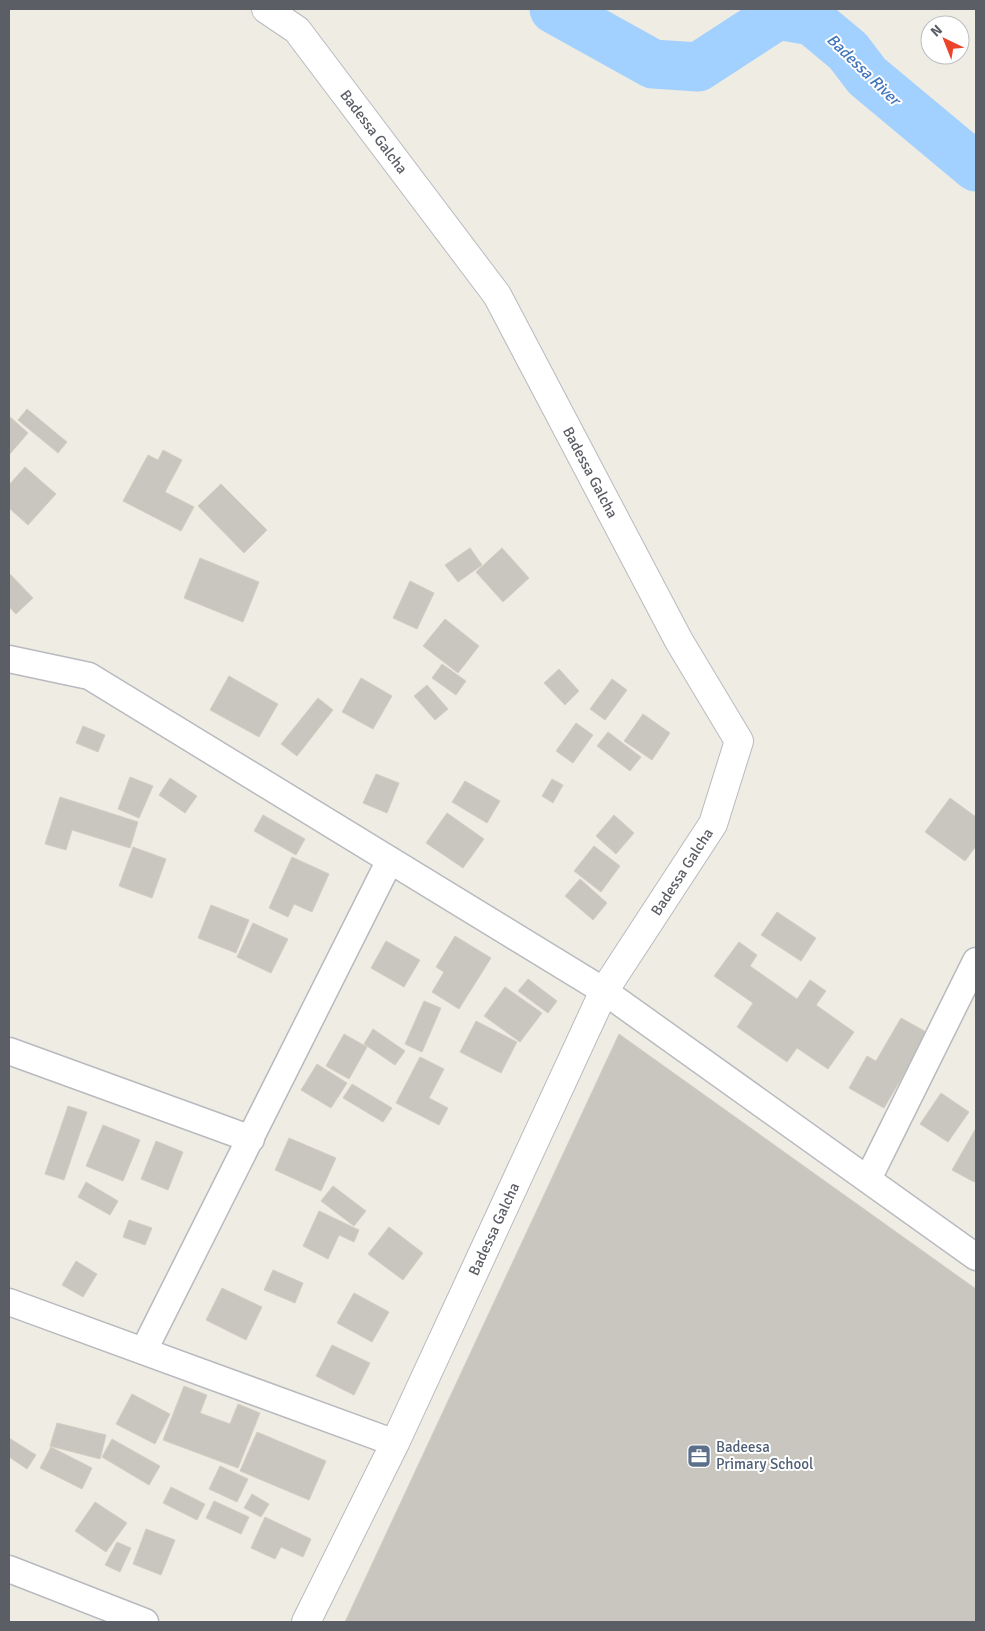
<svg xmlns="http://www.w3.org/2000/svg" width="985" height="1631" font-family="Signika,sans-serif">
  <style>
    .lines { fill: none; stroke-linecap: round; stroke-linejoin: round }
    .river { stroke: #a2d1ff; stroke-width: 49 }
    .building { fill: #c9c6c0; stroke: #d3cec1 }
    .minor-casing { stroke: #b8babf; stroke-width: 29 }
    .tertiary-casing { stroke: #b8babf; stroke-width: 30 }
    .minor { stroke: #fff; stroke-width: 26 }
    .tertiary { stroke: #fff; stroke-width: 28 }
    .labels { text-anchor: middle; stroke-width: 4; stroke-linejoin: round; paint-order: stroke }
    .street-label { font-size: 15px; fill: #5b5e64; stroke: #fff }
    .service-label { font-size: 15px; fill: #4e5e75; stroke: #fff; text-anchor: start }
    .water-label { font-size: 16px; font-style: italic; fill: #4075bc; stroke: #fff }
  </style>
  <rect width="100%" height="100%" fill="#eeece3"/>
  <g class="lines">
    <!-- river -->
    <path class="river" d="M 554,9 L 653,64 L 698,67 L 778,15 L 812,21 L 848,51 L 867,76 L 976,167"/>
  </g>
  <!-- building -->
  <path class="building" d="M 27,409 L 67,442 L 58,453 L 18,420 Z
    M 9,416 L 28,433 L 9,455 Z
    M 163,450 L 182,460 L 165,492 L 194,507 L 181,531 L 123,501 L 148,455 L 158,460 Z
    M 25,467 L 56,494 L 28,525 L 9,508 L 9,485 Z
    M 221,484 L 267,530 L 244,553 L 198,506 Z
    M 470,548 L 482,565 L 458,582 L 445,565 Z
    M 502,548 L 529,578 L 503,602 L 476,572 Z
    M 200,558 L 259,582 L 243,622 L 184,598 Z
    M 9,573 L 33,598 L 16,614 L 9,607 Z
    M 410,581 L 434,593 L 417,629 L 393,618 Z
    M 445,619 L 479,646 L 458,673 L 423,646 Z
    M 442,664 L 466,681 L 456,695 L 432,678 Z
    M 559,669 L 579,691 L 565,705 L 544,683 Z
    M 229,676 L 278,704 L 259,737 L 210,710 Z
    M 361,678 L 392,696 L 373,729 L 342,712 Z
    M 612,679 L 627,690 L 605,720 L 590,709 Z
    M 427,685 L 448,709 L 435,720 L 414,696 Z
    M 318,698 L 333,710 L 297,756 L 281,744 Z
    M 643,714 L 670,733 L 652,760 L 624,741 Z
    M 576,723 L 593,735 L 573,763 L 556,751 Z
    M 83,726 L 105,735 L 98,752 L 76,743 Z
    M 608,732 L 641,757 L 630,771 L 597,746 Z
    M 376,774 L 399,783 L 387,813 L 363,803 Z
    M 130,777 L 153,786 L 139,818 L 118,809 Z
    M 170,778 L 197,796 L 185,813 L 159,795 Z
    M 552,779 L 563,785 L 553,803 L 542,796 Z
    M 465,781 L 500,801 L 487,823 L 452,802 Z
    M 60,797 L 138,822 L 130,848 L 72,830 L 66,850 L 45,844 Z
    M 950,798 L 976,817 L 976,846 L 965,861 L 925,832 Z
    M 447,813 L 484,839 L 463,868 L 426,843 Z
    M 263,815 L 305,839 L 296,855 L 254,831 Z
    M 614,815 L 634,833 L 616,854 L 596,836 Z
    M 594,846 L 620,866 L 601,892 L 574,871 Z
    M 133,847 L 166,859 L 152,898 L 119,886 Z
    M 292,857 L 329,874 L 312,912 L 294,904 L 288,917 L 269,908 Z
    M 580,879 L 607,903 L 593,920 L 565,896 Z
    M 211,905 L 249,920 L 236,953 L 198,938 Z
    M 777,912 L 816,938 L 801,961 L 761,935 Z
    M 253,923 L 288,939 L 271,973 L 237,957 Z
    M 455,936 L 491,958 L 459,1009 L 432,992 L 444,972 L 436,967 Z
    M 386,941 L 420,960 L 404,987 L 371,968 Z
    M 739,942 L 757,955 L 750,966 L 797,999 L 810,980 L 826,991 L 816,1005 L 854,1032 L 828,1069 L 797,1048 L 787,1062 L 737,1027 L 753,1003 L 714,976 Z
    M 528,979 L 557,1001 L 548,1013 L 518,991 Z
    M 505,987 L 542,1013 L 520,1042 L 484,1016 Z
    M 424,1001 L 441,1008 L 422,1052 L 405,1044 Z
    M 901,1018 L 928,1033 L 884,1108 L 849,1088 L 867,1056 L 876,1061 Z
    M 476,1021 L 517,1042 L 501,1073 L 460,1052 Z
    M 373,1029 L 405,1051 L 395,1065 L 364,1044 Z
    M 344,1034 L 367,1047 L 349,1079 L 326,1066 Z
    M 619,1034 L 976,1289 L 976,1622 L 345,1622 Z
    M 420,1057 L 444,1069 L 429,1098 L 448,1108 L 439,1125 L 396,1103 Z
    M 317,1064 L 347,1083 L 331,1108 L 301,1090 Z
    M 352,1084 L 392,1108 L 383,1122 L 343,1098 Z
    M 941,1093 L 969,1112 L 948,1142 L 920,1124 Z
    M 68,1106 L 87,1112 L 64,1180 L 45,1174 Z
    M 103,1125 L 140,1140 L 123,1181 L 86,1166 Z
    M 976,1128 L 976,1179 L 974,1182 L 952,1170 Z
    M 289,1138 L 336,1158 L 321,1191 L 275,1170 Z
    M 156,1141 L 183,1152 L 168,1190 L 141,1179 Z
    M 86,1182 L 118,1201 L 110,1215 L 78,1197 Z
    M 333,1186 L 366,1211 L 354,1226 L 321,1201 Z
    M 319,1211 L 359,1230 L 354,1242 L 339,1235 L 328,1259 L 303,1246 Z
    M 129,1220 L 152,1228 L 145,1245 L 123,1237 Z
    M 389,1227 L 423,1253 L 403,1280 L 368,1254 Z
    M 76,1261 L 97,1274 L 83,1297 L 62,1285 Z
    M 273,1270 L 303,1283 L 295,1303 L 264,1290 Z
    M 222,1288 L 262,1307 L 246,1340 L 206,1320 Z
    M 354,1293 L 389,1312 L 372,1342 L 337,1323 Z
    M 332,1345 L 370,1363 L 354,1395 L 316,1376 Z
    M 184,1386 L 207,1395 L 200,1413 L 230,1424 L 238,1404 L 260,1413 L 238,1468 L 163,1440 Z
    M 132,1394 L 170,1414 L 155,1444 L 116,1424 Z
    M 57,1423 L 106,1435 L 100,1459 L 50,1446 Z
    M 257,1432 L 326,1461 L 309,1500 L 240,1471 Z
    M 9,1438 L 36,1455 L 27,1469 L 9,1457 Z
    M 112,1439 L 160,1466 L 149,1485 L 102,1457 Z
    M 51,1447 L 92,1468 L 82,1489 L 40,1468 Z
    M 220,1466 L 248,1479 L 237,1502 L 209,1489 Z
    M 171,1487 L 205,1504 L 197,1520 L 163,1503 Z
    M 252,1494 L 269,1504 L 261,1517 L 244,1508 Z
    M 214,1501 L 249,1517 L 241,1534 L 206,1518 Z
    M 95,1502 L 127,1523 L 106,1552 L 75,1531 Z
    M 265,1517 L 311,1539 L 303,1557 L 281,1547 L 275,1559 L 251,1548 Z
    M 146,1529 L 175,1540 L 161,1575 L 133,1564 Z
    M 117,1542 L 131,1548 L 120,1572 L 105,1565 Z"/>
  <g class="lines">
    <!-- minor casing -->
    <g class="minor-casing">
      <path id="minor" d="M 9,659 L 89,676 L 604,991 L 976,1257
        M 9,1051 L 251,1139
        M 868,1179 L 976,961
        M 9,1302 L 395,1443
        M 144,1350 L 390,860
        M 9,1569 L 145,1622"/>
    </g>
    <!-- tertiary casing -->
    <g class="tertiary-casing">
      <g id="tertiary">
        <path id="s1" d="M 266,9 L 297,30 L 497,295 L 679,641 L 739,741 L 713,824 L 604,991 L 395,1443 L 306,1622"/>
      </g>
    </g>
    <!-- minor -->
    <use href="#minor" class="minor"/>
    <!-- tertiary -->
    <use href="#tertiary" class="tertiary"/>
  </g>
  <!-- icons -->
  <defs>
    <g id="office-square" transform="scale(1.25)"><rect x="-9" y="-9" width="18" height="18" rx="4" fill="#5c6f8a" stroke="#fff"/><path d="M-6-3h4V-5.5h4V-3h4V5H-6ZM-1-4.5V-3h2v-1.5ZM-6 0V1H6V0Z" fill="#fff"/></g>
  </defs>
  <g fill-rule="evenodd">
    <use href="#office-square" x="699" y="1456"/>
  </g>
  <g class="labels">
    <!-- street labels -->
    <g class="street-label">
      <text dy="5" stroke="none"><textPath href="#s1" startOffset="165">Badessa Galcha</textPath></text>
      <text dy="5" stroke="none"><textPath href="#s1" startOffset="570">Badessa Galcha</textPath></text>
      <text transform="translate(682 872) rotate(-57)" y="5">Badessa Galcha</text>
      <text transform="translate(494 1229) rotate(-65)" y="5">Badessa Galcha</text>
    </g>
    <!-- service labels -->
    <g class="service-label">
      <text x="716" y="1452">Badeesa<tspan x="716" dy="17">Primary School</tspan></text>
    </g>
    <!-- water labels -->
    <g class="water-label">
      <text transform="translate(864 69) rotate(44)" y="6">Badessa River</text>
    </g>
  </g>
  <!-- border -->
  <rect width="985" height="1631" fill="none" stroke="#5b5e64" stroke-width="20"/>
  <!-- north arrow -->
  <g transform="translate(945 40) rotate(317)"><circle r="24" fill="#ffffff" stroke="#bdbfc1"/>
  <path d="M0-4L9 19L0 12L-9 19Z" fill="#ec442b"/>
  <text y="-8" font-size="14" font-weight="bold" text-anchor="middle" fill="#5b5e64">N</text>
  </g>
</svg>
